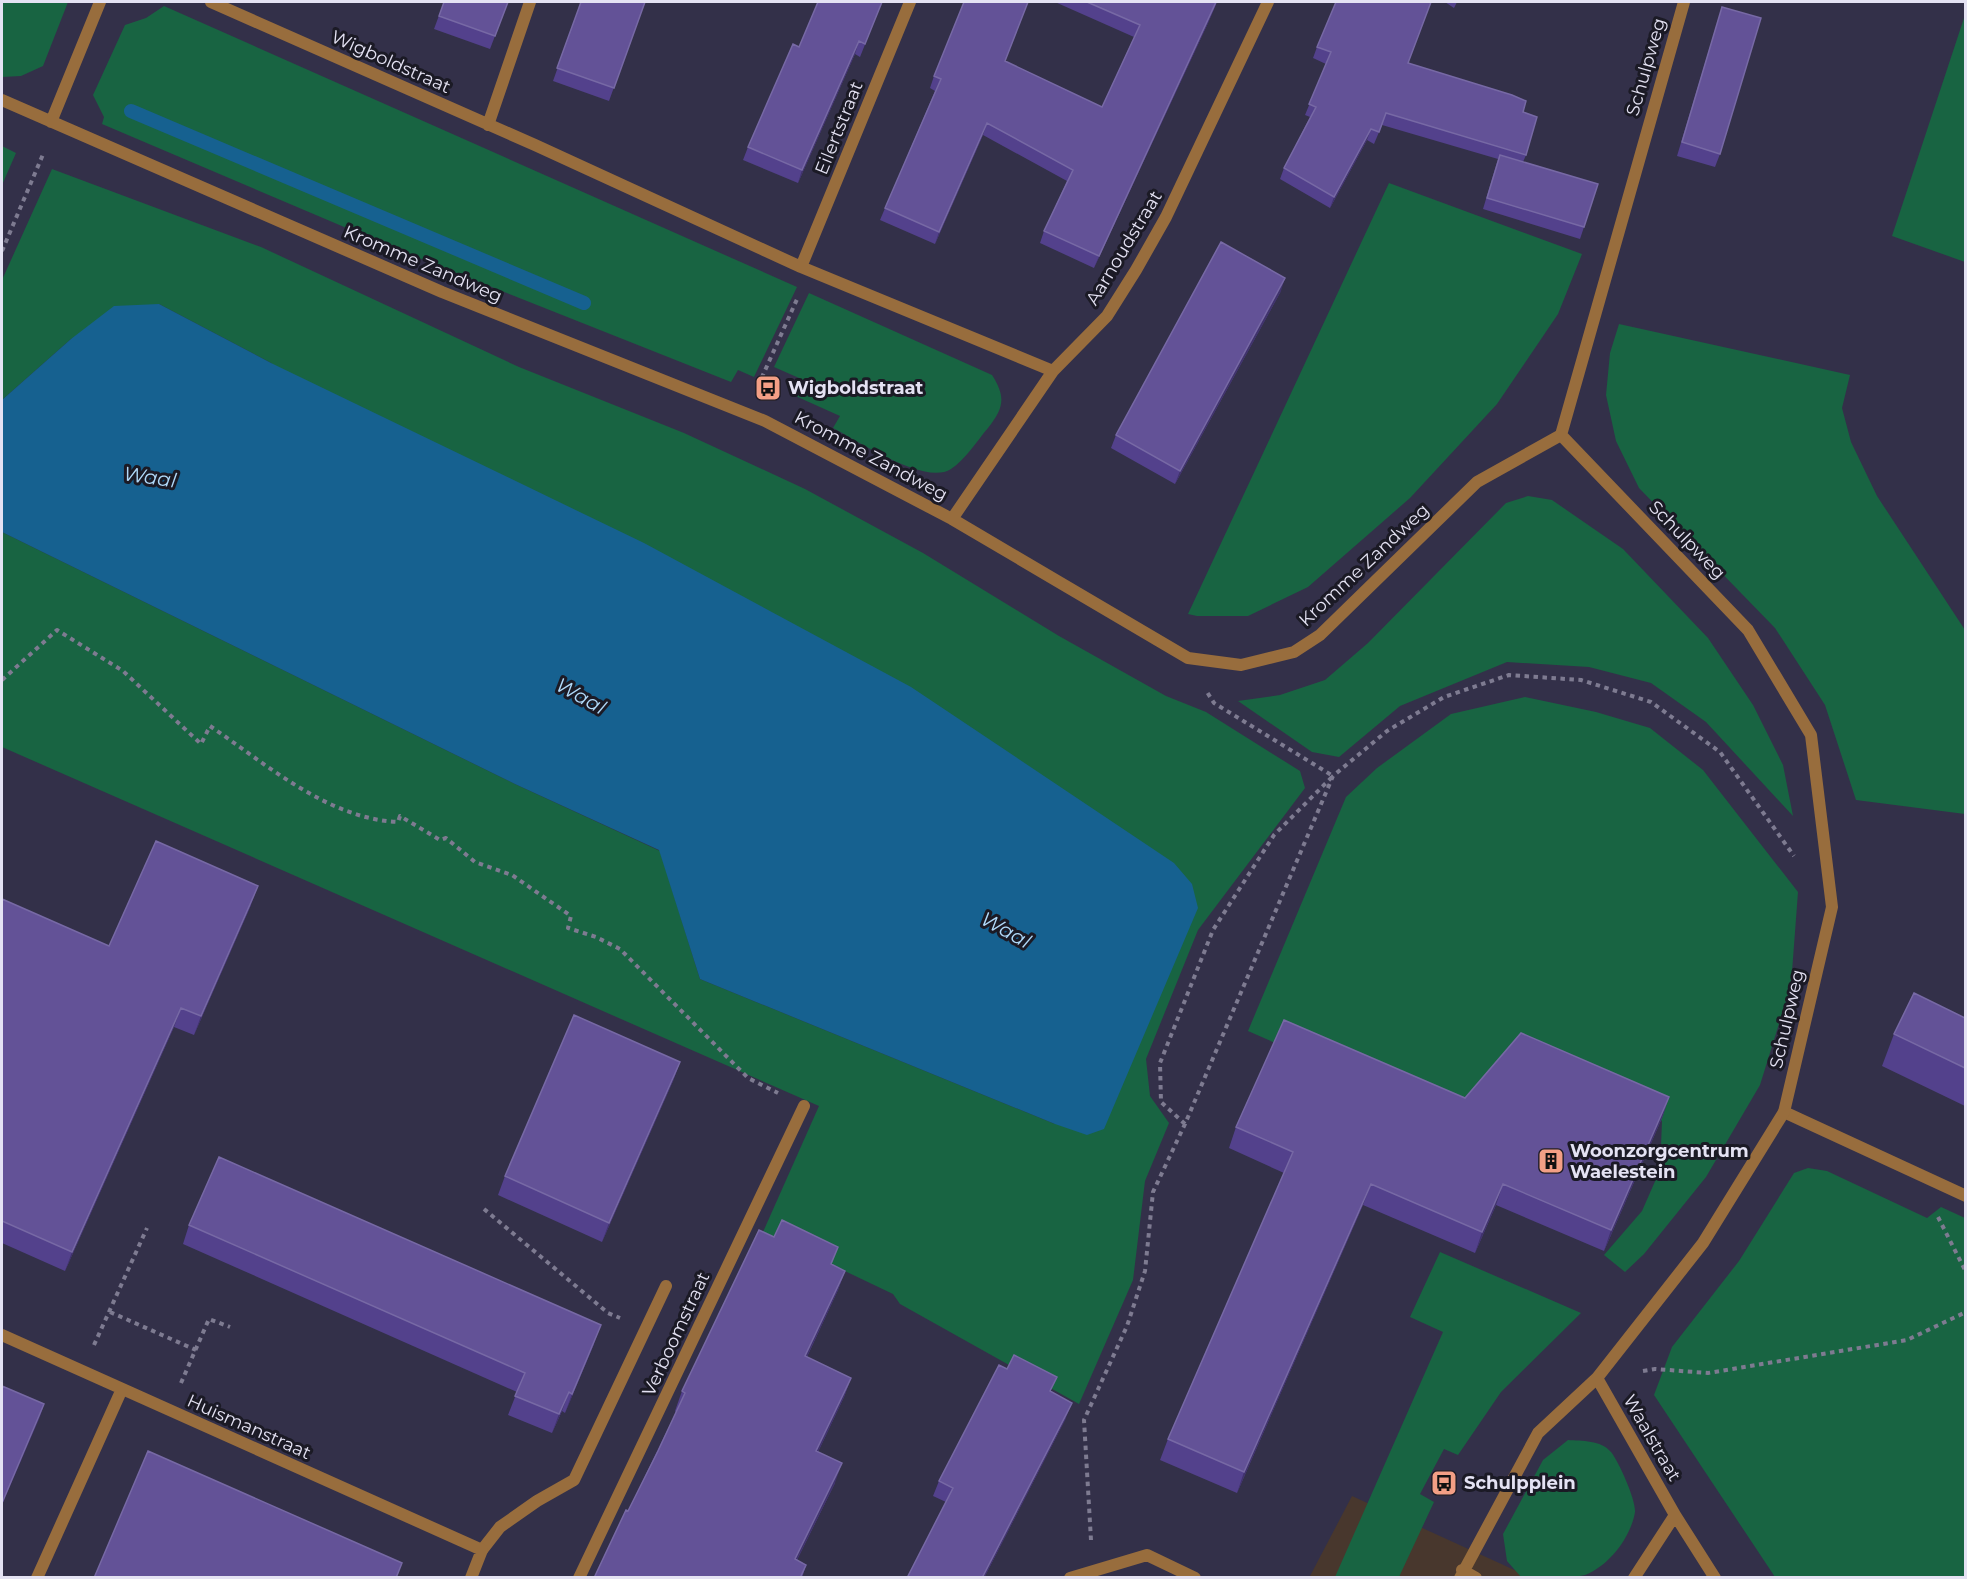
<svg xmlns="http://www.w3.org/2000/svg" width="1967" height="1579" font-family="Montserrat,sans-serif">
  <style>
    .industrial { fill: #48372d }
    .green { fill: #186442 }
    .water { fill: #166190 }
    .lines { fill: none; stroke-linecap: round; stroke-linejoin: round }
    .stream { stroke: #166190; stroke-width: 14 }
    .path { stroke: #7e7b91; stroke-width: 4; stroke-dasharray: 4.5 4.5; stroke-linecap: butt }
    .service { stroke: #986d3d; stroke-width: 12 }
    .pedestrian { stroke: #986d3d; stroke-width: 12 }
    .minor { stroke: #986d3d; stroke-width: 12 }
    .wall { fill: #53418c }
    .shaded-wall { fill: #40336c }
    .building { fill: #635297; stroke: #7769a5; stroke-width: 1.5 }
    .labels { text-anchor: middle; stroke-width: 6; stroke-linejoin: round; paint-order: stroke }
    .street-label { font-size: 18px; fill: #e4e2f3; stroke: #1b1a25 }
    .poi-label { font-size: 18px; font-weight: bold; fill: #e4e2f3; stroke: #1b1a25; text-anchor: start }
    .water-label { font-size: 20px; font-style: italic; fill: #b0dafa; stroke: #1b1a25 }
  </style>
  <rect width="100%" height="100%" fill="#333049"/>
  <!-- industrial -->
  <path class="industrial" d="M 1352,1496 L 1530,1577 L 1309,1578 Z"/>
  <!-- green -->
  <path class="green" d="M 2,2 L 68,2 L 43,66 L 21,76 L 2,77 Z
    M 164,6 L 797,287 L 754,377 L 738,370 L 731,382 L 396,249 L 102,124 L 104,117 L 93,95 L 125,25 L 146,18 Z
    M 1965,15 L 1965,262 L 1892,236 Z
    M 2,146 L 16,153 L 2,185 Z
    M 52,169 L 261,247 L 519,367 L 684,433 L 805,489 L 923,553 L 1059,636 L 1166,696 L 1206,712 L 1300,771 L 1305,788 L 1198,930 L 1146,1059 L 1150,1096 L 1169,1123 L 1145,1181 L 1133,1280 L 1079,1404 L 900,1304 L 893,1294 L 763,1232 L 819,1106 L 2,747 L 2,532 L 515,784 L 660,851 L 700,979 L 1055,1124 L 271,363 L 159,304 L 71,339 L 2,400 L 2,280 Z
    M 1389,183 L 1582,254 L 1558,314 L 1497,404 L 1410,498 L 1308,587 L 1248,616 L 1197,616 L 1188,614 Z
    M 809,293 L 992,375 C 1006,397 1004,408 988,428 C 976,442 966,459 951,469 C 925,486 858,441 833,428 L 840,416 L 791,394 L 799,378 L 774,367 Z
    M 1619,324 L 1850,375 L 1842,408 L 1851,442 L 1877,496 L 1965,630 L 1965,814 L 1856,800 L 1825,705 L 1775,628 L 1639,488 L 1616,441 L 1606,395 L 1610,353 Z
    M 1528,496 L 1552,500 L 1623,549 L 1708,638 L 1753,705 L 1783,765 L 1793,816 L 1706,722 L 1651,683 L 1589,667 L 1507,662 L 1400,706 L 1339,757 L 1312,752 L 1238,701 L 1280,695 L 1325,680 L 1368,643 L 1506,503 Z
    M 1525,697 L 1596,712 L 1650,728 L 1703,770 L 1798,892 L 1791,985 L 1760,1085 L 1706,1177 L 1644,1254 L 1625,1272 L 1604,1255 L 1642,1211 L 1660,1170 L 1662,1121 L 1515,1056 L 1479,1097 L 1429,1111 L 1248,1031 L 1346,797 L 1377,768 L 1451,714 Z
    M 1808,1168 L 1827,1171 L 1927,1218 L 1941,1207 L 1965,1218 L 1965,1577 L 1775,1577 L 1654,1395 L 1672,1347 L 1739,1261 L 1794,1173 Z
    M 1440,1252 L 1581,1313 L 1501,1392 L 1458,1455 L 1444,1449 L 1420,1494 L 1434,1502 L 1399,1577 L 1335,1577 L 1443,1332 L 1410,1317 Z
    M 1568,1440 C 1582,1441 1601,1440 1611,1452 C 1619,1462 1636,1500 1635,1512 C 1631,1537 1609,1566 1585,1575 C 1567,1579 1540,1578 1521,1577 L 1507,1561 L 1503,1534 L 1543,1460 Z"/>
  <!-- water -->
  <path class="water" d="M 159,304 L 271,363 L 644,543 L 911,687 L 1174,863 L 1192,884 L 1198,908 L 1104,1129 L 1087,1135 L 1055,1124 L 700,979 L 659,850 L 515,784 L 2,532 L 2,400 L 71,339 L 114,306 Z"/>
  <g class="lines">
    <!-- stream -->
    <path class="stream" d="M 131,111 L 584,303"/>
    <!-- path -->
    <path class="path" d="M 2,251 L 44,152
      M 758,386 L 798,297
      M 2,680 L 57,630 L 123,671 L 201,744 L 210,726 C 266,764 328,819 398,822 L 400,816 L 440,840 L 446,838 L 475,862 L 512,875 L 571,916 L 568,928 L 596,937 L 620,949 L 748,1078 L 778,1093
      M 1185,1124 L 1161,1102 L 1160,1063 L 1213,930 L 1274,835 L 1333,776 L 1214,703 L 1207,692
      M 484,1209 L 608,1313 L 620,1318
      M 1938,1217 L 1966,1272
      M 110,1312 L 196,1350
      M 94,1345 L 147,1228
      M 1643,1371 L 1655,1369 L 1708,1373 L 1907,1340 L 1966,1312
      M 181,1383 L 209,1319 L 230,1327
      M 1091,1540 L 1084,1420 L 1127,1326 L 1145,1271 L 1153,1192 L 1185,1124 L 1333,776 L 1387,731 L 1444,697 L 1509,675 L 1581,680 L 1651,702 L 1720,752 L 1794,856"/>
    <!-- service -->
    <path class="service" d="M 1784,1112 L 1966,1196
      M 482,1550 L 500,1527 L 537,1501 L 574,1480 L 666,1286"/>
    <!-- pedestrian -->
    <path class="pedestrian" d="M 579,1578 L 804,1106"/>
    <!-- minor -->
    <path class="minor" d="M 211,2 L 535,145 L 801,267 L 1053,371
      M 2,100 L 442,292 L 765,421 L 952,519 L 1188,658 L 1241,665 L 1294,652 L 1320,635 L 1477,482 L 1561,435
      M 51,122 L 100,2
      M 488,125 L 530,2
      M 801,267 L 910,2
      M 1561,435 L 1684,2
      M 952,519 L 1053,371 L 1107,316 L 1136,270 L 1166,217 L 1268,2
      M 2,1335 L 482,1550 L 471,1578
      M 1597,1378 L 1675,1515 L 1715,1578
      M 1462,1570 L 1476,1578
      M 37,1578 L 122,1389
      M 1070,1578 L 1147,1555 L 1195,1578
      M 1460,1578 L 1538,1433 L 1597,1378 L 1703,1243 L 1784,1112 L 1832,907 L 1811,735 L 1748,630 L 1561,435
      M 1634,1578 L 1675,1515"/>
  </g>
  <!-- wall -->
  <path class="wall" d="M 444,2 L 508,2 L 490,49 L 434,29 Z
    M 581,2 L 645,2 L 609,101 L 553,81 Z
    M 882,2 L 860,57 L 855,54 L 798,183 L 743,160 L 748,147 L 799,47 Z
    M 1055,2 L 1217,2 L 1208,23 L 1094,268 L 1040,243 L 1044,231 L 1067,181 L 983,135 L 935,244 L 880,220 L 935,91 L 930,88 L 934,76 L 1005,61 L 1102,107 L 1134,37 Z
    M 1445,2 L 1457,2 L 1454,8 Z
    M 1722,7 L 1720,154 L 1715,167 L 1677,156 L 1718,20 Z
    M 1317,47 L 1408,64 L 1523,112 L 1526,155 L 1523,162 L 1584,227 L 1580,239 L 1483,209 L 1498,159 L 1382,125 L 1374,144 L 1367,140 L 1330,208 L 1280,179 L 1284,168 L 1310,117 L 1305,115 L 1326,64 L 1313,58 Z
    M 1281,291 L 1175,484 L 1111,448 L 1116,435 Z
    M 2,899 L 109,946 L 251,905 L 194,1035 L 174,1027 L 65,1271 L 2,1243 Z
    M 1965,1018 L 1965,1106 L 1882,1066 L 1894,1034 Z
    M 680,1062 L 673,1081 L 602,1242 L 498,1195 L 505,1176 Z
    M 1669,1097 L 1662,1118 L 1604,1251 L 1496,1205 L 1475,1253 L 1363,1205 L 1237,1493 L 1160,1460 L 1168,1439 L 1284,1173 L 1229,1148 L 1236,1127 L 1465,1098 Z
    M 189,1225 L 594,1344 L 565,1413 L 562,1411 L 552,1433 L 508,1415 L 517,1392 L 183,1244 Z
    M 832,1264 L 845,1271 L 838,1290 L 807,1357 L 851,1378 L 844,1397 L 818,1452 L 835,1483 L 797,1560 L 806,1565 L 802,1578 L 594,1578 L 628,1511 L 676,1412 L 675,1411 L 682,1391 Z
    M 1052,1392 L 1066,1418 L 984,1578 L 907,1578 L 946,1502 L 933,1496 L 939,1481 Z"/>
  <!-- shaded-wall -->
  <path class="shaded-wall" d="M 1217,2 L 1208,23 L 1094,268 L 1099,256 Z
    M 859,41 L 855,54 L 798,183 L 802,170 Z
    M 987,123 L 983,135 L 935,244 L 939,232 Z
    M 1371,129 L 1367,140 L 1330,208 L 1334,197 Z
    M 1285,278 L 1281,291 L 1175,484 L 1180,471 Z
    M 258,886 L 251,905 L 194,1035 L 201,1016 Z
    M 181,1008 L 174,1027 L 65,1271 L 72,1252 Z
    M 680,1062 L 673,1081 L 602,1242 L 609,1223 Z
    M 1669,1097 L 1662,1118 L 1604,1251 L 1611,1230 Z
    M 1371,1184 L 1363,1205 L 1237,1493 L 1244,1472 Z
    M 1503,1184 L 1496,1205 L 1475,1253 L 1482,1232 Z
    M 845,1271 L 838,1290 L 798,1376 L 805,1356 Z
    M 601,1325 L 594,1344 L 565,1413 L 572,1394 Z
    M 851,1378 L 844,1397 L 809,1471 L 816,1451 Z
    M 569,1392 L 562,1411 L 552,1433 L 559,1414 Z
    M 1072,1403 L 1066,1418 L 984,1578 L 982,1578 Z
    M 44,1404 L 40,1417 L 2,1505 L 2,1503 Z
    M 842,1463 L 835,1483 L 788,1578 L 795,1559 Z"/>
  <!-- building -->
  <path class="building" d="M 444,2 L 508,2 L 495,36 L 439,16 Z
    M 581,2 L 645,2 L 614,88 L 557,68 Z
    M 818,2 L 882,2 L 865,44 L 859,41 L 802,170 L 748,147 L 793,44 L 799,47 Z
    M 964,2 L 1028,2 L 1005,61 L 1102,107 L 1140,25 L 1087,2 L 1216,2 L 1099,256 L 1044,231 L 1073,170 L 987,123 L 939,232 L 885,208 L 941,79 L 934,76 Z
    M 1336,2 L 1431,2 L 1408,63 L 1512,95 L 1526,101 L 1523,112 L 1537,117 L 1526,155 L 1386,113 L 1379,132 L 1371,129 L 1334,197 L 1284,168 L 1316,107 L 1309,104 L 1331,52 L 1317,47 Z
    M 1722,7 L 1761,18 L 1720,154 L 1682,142 Z
    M 1500,155 L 1598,184 L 1584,227 L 1487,198 Z
    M 1221,242 L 1285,278 L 1180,471 L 1116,435 Z
    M 156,841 L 258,886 L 201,1016 L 181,1008 L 72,1252 L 2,1221 L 2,899 L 109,946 Z
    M 1914,993 L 1965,1018 L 1965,1068 L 1894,1034 Z
    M 574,1015 L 680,1062 L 609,1223 L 505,1176 Z
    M 1284,1020 L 1465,1098 L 1521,1033 L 1669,1097 L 1611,1230 L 1503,1184 L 1482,1232 L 1371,1184 L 1244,1472 L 1168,1439 L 1293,1152 L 1236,1127 Z
    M 219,1157 L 601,1325 L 572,1394 L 569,1392 L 559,1414 L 515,1396 L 525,1373 L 189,1225 Z
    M 782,1220 L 838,1247 L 831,1264 L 845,1271 L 805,1356 L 851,1378 L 816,1451 L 842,1463 L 795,1559 L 806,1565 L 800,1578 L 594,1578 L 626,1510 L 628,1511 L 658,1451 L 685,1393 L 682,1391 L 759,1230 L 774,1237 Z
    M 1014,1355 L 1057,1377 L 1050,1391 L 1072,1403 L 982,1578 L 907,1578 L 953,1488 L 939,1481 L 999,1365 L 1007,1369 Z
    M 2,1386 L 44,1404 L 2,1503 Z
    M 148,1451 L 402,1563 L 396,1578 L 94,1578 Z"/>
  <!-- icons -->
  <defs>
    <g id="bus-square" transform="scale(1.35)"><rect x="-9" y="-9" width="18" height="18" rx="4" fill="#f39f85" stroke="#1b1a25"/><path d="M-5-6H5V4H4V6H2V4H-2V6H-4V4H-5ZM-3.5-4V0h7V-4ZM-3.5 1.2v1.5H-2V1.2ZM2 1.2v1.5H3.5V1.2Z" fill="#111"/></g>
    <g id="building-square" transform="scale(1.35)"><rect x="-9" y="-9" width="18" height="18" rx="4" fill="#f39f85" stroke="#1b1a25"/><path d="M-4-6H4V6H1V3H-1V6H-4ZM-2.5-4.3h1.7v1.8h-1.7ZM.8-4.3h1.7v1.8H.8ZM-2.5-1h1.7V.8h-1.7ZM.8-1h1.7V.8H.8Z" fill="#111"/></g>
  </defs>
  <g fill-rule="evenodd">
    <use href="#bus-square" x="768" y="388"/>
    <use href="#building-square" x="1551" y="1161"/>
    <use href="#bus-square" x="1444" y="1483"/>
  </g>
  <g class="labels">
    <!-- street labels -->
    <g class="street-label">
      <text transform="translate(391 62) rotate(24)" y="6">Wigboldstraat</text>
      <text transform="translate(1646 67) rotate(-74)" y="6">Schulpweg</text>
      <text transform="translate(839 128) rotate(-68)" y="6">Eilertstraat</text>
      <text transform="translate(1124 248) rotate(-59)" y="6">Aarnoudstraat</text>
      <text transform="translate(423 264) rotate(23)" y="6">Kromme Zandweg</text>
      <text transform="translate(871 456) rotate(28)" y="6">Kromme Zandweg</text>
      <text transform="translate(1687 540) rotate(46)" y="6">Schulpweg</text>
      <text transform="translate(1364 565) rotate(-43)" y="6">Kromme Zandweg</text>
      <text transform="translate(1787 1019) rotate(-77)" y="6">Schulpweg</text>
      <text transform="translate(676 1334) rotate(-65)" y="6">Verboomstraat</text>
      <text transform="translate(249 1427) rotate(24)" y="6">Huismanstraat</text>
      <text transform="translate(1652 1438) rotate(60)" y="6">Waalstraat</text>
    </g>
    <!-- poi labels -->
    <g class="poi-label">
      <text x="788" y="394">Wigboldstraat</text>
      <text x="1570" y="1157">Woonzorgcentrum<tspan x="1570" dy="21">Waelestein</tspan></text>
      <text x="1464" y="1489">Schulpplein</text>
    </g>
    <!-- water labels -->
    <g class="water-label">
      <text transform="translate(150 477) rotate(8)" y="7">Waal</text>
      <text transform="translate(581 696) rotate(29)" y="7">Waal</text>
      <text transform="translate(1006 930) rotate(29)" y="7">Waal</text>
    </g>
  </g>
  <!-- border -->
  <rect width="1967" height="1579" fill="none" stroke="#e4e2f3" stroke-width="6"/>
</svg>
